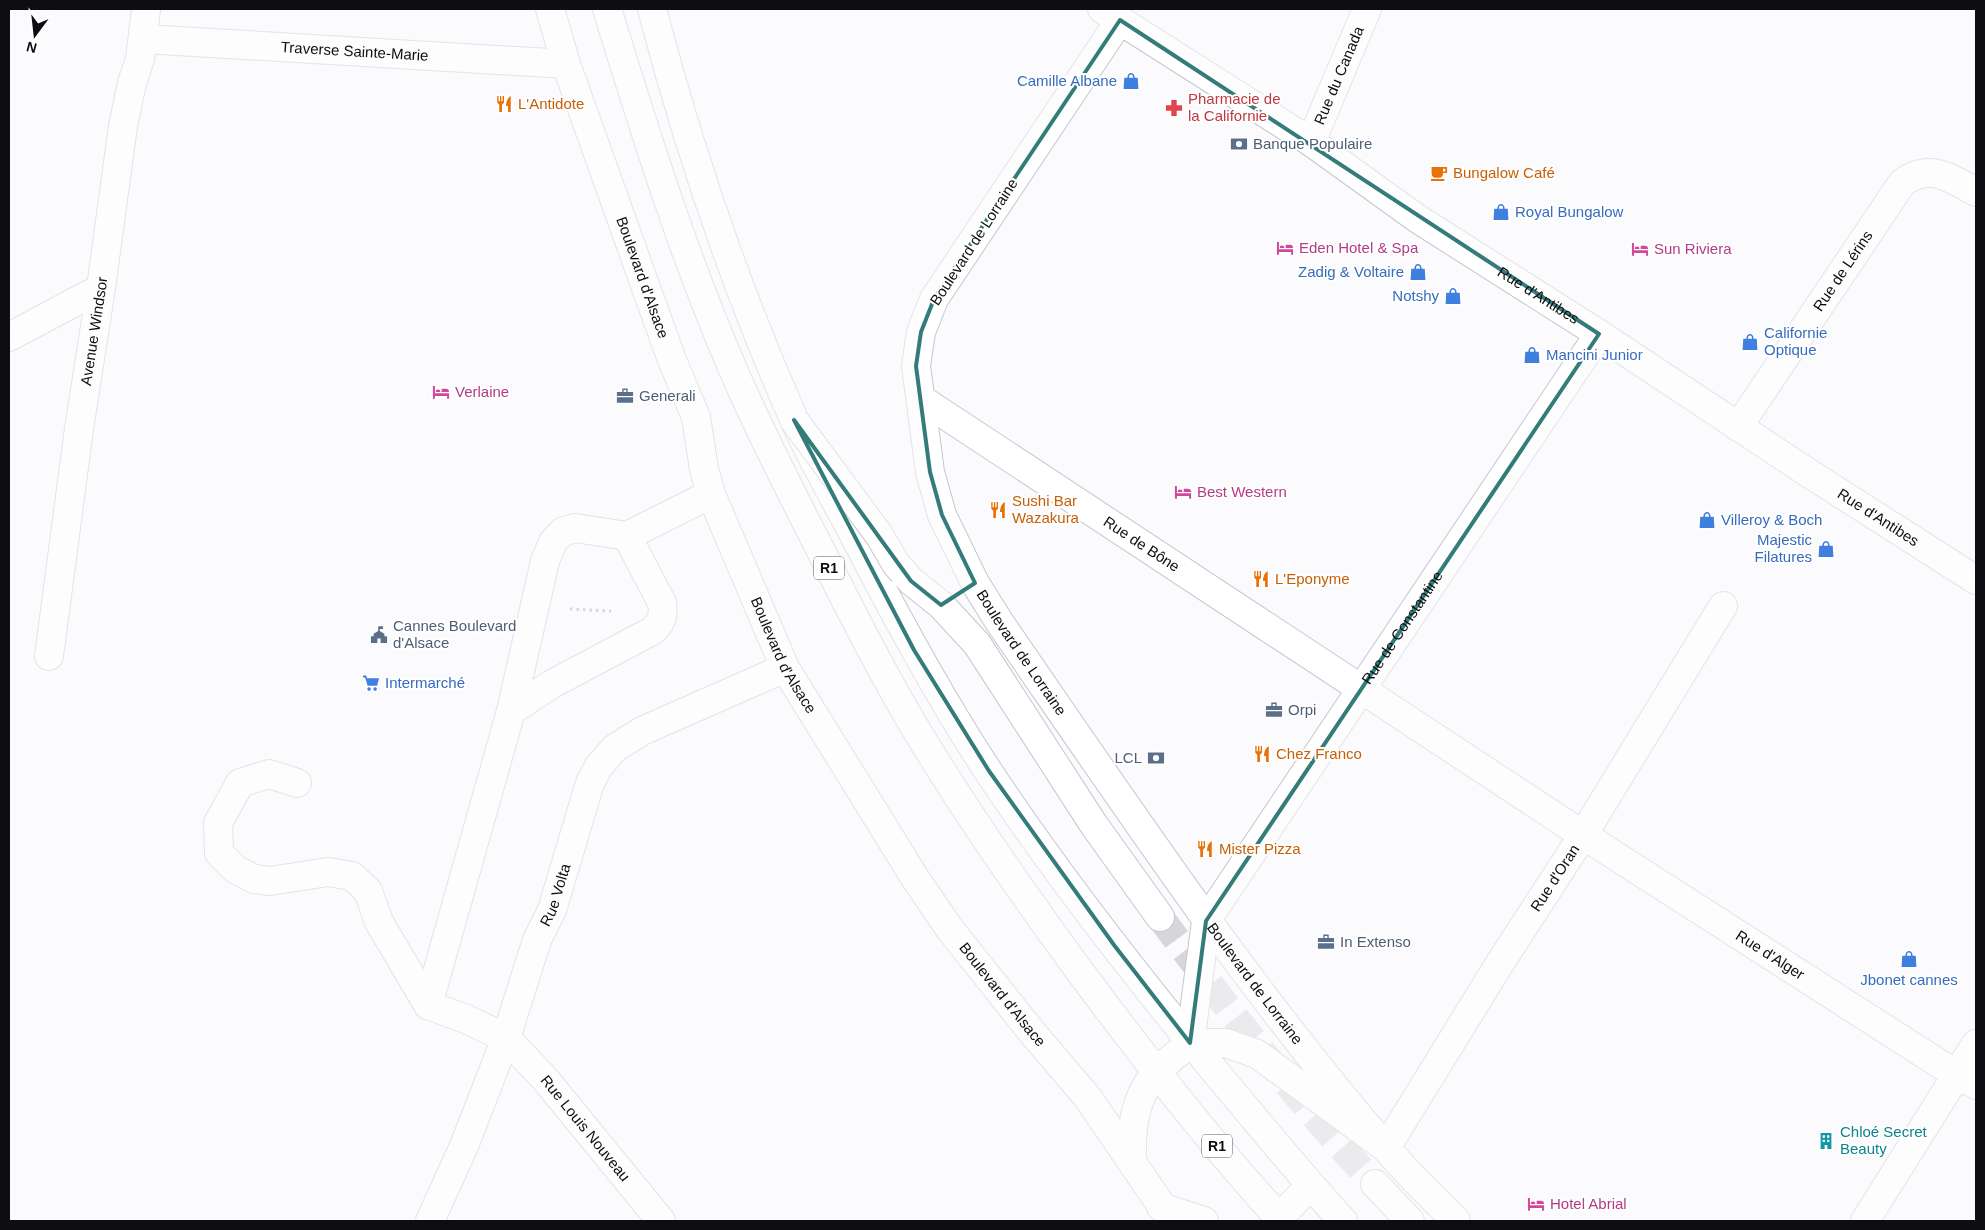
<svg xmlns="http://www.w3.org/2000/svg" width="1985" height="1230" font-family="Arial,sans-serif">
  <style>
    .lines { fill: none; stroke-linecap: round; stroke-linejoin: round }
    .minor-tunnel { stroke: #d7d7da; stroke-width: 28; stroke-dasharray: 28 14; stroke-linecap: butt }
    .minor-casing { stroke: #c5c6d0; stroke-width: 30 }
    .highway-casing { stroke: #c5c6d0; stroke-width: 30 }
    .path { stroke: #aaaaad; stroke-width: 3; stroke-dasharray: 2.5 4; stroke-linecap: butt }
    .minor { stroke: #fff; stroke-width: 28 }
    .highway { stroke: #fff; stroke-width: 28 }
    .minor-bridge-casing { stroke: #c5c6d0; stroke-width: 30; stroke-linecap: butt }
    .minor-bridge { stroke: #fff; stroke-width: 28 }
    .marked { fill: none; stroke: #337c7a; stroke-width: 4; stroke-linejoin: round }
    .labels { text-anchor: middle; stroke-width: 4; stroke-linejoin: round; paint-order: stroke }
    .shield { fill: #fff; stroke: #565659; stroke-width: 1 }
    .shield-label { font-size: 14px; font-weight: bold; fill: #0e0e12 }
    .street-label { font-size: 15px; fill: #0e0e12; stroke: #fff }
    .shop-label { font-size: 15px; fill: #366cbe; stroke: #fff; text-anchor: start }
    .health-label { font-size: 15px; fill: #be3a42; stroke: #fff; text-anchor: start }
    .food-label { font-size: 15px; fill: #c56008; stroke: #fff; text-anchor: start }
    .service-label { font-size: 15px; fill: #4e5e75; stroke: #fff; text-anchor: start }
    .hotel-label { font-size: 15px; fill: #b23c85; stroke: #fff; text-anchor: start }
    .culture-label { font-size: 15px; fill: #0d838f; stroke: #fff; text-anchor: start }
  </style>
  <rect width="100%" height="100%" fill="#fbfbfd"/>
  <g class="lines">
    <!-- minor-tunnel -->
    <path class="minor-tunnel" d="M 1160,917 C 1228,1009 1297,1101 1375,1184"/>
    <!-- minor casing -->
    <g class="minor-casing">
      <g id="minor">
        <path id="s1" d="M 550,9 L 566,64 L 645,285 L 672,360 L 696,417 L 704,469 L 711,494 L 785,668 L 915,878 L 949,928 L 1031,1031 L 1088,1098 L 1172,1221"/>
        <path id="s2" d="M 1102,9 L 1311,142 L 1418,219 L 1599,334 L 1807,472 L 1976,580"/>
        <path id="s3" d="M 1120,20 L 934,299 L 921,332 L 916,366 L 930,472 L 942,515 L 975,583 L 1000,623 C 1123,801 1243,982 1385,1147 C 1407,1173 1432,1197 1456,1221"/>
        <path id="s4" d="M 144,39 L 566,64"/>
        <path id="s5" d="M 1311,142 L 1367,9"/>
        <path d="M 9,337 L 101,288"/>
        <path id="s6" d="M 921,399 L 1583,835 L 1957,1075 L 1976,1085"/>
        <path id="s7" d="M 1738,427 L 1902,183 C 1929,162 1950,178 1976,192"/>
        <path d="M 903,572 L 911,581 L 941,605 L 977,644 L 1094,825 L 1160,917"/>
        <path id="s8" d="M 49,656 L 79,429 L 101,288 L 123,126 L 132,83 L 140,59 L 146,9"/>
        <path d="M 511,711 L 552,684 L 652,631 C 662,622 664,616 662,603 L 627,536"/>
        <path id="s9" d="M 297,783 L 269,774 L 240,783 L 218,823 L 219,853 L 235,869 L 254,879 L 270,881 L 328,872 L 352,876 L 368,891 L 379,922 L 428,1005 L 466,1019 L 506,1038 L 545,1079 L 661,1221"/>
        <path d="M 428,1005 L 511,711 L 545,561 L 553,542 L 562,532 L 575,528 L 627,536 L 711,494"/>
        <path id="s10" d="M 1190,1043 L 1206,921 L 1599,334"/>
        <path id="s11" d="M 1132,1161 C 1131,1129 1134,1099 1155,1074 C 1165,1062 1179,1053 1190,1043 L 1226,1043 L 1257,1054 L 1386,1148 L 1500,963 L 1583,835 L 1723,606"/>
        <path d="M 1375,1184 L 1410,1221"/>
        <path d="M 1161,1207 L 1204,1221"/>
        <path id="s12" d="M 430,1221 L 464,1146 L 506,1038 L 537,940 L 552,910 L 590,783 L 599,766 L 615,748 L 642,731 L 785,668"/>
        <path d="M 1276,1221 L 1310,1186"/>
        <path d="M 1865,1221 L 1976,1044"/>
      </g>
    </g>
    <!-- highway casing -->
    <g class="highway-casing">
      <path id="highway" d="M 607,9 C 645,132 683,255 735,374 C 760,432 789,488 818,545 C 849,608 881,671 917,731 C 969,817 1027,900 1087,981 C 1149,1064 1212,1145 1282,1221
        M 652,9 C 688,147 735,286 793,417 C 811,458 834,497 855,537 C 896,617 938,695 988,771 C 1061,881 1143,985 1228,1087 C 1266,1132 1303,1178 1343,1221"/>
    </g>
    <!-- path -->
    <path class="path" d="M 570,609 L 611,611"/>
    <!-- minor -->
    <use href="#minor" class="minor"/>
    <!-- highway -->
    <use href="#highway" class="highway"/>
    <!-- minor-bridge casing -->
    <g class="minor-bridge-casing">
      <path id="minor-bridge" d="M 794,420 L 879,535 L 896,564 L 903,572"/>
    </g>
    <!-- minor-bridge -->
    <use href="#minor-bridge" class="minor-bridge"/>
  </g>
  <!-- marked area -->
  <path d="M0 0H1985V1230H0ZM 1120,20 L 1599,334 L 1206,921 L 1190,1043 L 1114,945 L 989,771 L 914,650 L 794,420 L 911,581 L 941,605 L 975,583 L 942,515 L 930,472 L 916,366 L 921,332 L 934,299 Z" fill="#fbfbfd" fill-opacity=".55" fill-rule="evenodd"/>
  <path class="marked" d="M 1120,20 L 1599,334 L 1206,921 L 1190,1043 L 1114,945 L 989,771 L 914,650 L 794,420 L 911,581 L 941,605 L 975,583 L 942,515 L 930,472 L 916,366 L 921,332 L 934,299 Z"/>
  <!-- icons -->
  <defs>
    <g id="shop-bare" transform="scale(1.35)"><path d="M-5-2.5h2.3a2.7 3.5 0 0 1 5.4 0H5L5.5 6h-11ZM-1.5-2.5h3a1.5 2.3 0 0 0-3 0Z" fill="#3f7fe0" stroke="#fff" stroke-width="2.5" paint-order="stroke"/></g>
    <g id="restaurant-bare" transform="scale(1.35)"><path d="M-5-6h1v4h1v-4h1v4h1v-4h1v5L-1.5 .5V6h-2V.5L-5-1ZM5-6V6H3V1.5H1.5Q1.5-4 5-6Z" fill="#e8710a" stroke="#fff" stroke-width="2.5" paint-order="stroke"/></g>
    <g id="pharmacy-bare" transform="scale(1.35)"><path d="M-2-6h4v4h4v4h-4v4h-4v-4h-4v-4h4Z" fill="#e0444e" stroke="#fff" stroke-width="2.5" paint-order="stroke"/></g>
    <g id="bank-bare" transform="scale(1.35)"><path d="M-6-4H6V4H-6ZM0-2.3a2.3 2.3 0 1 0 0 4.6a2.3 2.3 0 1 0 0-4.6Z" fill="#5c6f8a" stroke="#fff" stroke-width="2.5" paint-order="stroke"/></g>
    <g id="cafe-bare" transform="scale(1.35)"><path d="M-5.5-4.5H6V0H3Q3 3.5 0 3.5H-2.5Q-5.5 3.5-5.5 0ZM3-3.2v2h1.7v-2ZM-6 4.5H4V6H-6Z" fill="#e8710a" stroke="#fff" stroke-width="2.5" paint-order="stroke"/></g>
    <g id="hotel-bare" transform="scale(1.35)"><path d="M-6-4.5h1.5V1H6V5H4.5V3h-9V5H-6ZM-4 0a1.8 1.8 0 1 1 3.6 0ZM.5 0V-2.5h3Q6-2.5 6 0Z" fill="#d1479c" stroke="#fff" stroke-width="2.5" paint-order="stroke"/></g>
    <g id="office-bare" transform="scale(1.35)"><path d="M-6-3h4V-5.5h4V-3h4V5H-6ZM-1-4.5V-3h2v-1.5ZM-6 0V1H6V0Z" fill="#5c6f8a" stroke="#fff" stroke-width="2.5" paint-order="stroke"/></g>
    <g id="civic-bare" transform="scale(1.35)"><path d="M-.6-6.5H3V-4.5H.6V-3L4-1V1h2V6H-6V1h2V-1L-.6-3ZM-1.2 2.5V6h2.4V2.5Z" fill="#5c6f8a" stroke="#fff" stroke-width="2.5" paint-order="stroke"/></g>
    <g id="supermarket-bare" transform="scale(1.35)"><path d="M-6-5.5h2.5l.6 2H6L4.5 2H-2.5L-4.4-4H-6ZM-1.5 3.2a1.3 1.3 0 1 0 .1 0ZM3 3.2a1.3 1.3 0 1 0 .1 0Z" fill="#3f7fe0" stroke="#fff" stroke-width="2.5" paint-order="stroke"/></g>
    <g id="building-bare" transform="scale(1.35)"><path d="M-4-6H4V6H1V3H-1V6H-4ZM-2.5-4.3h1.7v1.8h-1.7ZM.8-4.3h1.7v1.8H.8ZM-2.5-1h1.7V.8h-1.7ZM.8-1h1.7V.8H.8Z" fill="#0f9aa8" stroke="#fff" stroke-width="2.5" paint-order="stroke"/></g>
  </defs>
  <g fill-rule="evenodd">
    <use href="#shop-bare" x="1131" y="81"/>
    <use href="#restaurant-bare" x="504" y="104"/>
    <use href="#pharmacy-bare" x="1174" y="108"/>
    <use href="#bank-bare" x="1239" y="144"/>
    <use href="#cafe-bare" x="1439" y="173"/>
    <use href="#shop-bare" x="1501" y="212"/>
    <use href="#hotel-bare" x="1285" y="248"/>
    <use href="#hotel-bare" x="1640" y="249"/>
    <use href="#shop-bare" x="1418" y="272"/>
    <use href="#shop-bare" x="1453" y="296"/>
    <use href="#shop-bare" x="1750" y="342"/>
    <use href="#shop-bare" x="1532" y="355"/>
    <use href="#hotel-bare" x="441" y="392"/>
    <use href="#office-bare" x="625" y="396"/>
    <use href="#hotel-bare" x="1183" y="492"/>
    <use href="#restaurant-bare" x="998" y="510"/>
    <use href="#shop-bare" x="1707" y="520"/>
    <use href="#shop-bare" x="1826" y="549"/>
    <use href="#restaurant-bare" x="1261" y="579"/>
    <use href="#civic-bare" x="379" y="635"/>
    <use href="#supermarket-bare" x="371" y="683"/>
    <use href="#office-bare" x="1274" y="710"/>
    <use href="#restaurant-bare" x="1262" y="754"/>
    <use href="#bank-bare" x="1156" y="758"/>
    <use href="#restaurant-bare" x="1205" y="849"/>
    <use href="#office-bare" x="1326" y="942"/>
    <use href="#shop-bare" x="1909" y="959"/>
    <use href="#building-bare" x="1826" y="1141"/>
    <use href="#hotel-bare" x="1536" y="1204"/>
  </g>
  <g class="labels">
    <!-- shield labels -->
    <g class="shield">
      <rect x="814" y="556.5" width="30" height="23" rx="4"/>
      <rect x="1202" y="1134.5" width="30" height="23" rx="4"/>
    </g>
    <g class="shield-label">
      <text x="829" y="573">R1</text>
      <text x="1217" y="1151">R1</text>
    </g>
    <!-- street labels -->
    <g class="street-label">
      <text dy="5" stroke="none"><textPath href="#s4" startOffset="211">Traverse Sainte-Marie</textPath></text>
      <text dy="5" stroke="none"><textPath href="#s5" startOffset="72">Rue du Canada</textPath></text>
      <text transform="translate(974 242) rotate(-57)" y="5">Boulevard de Lorraine</text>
      <text dy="5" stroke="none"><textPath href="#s7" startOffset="188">Rue de Lérins</textPath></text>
      <text dy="5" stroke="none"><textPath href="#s1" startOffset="284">Boulevard d'Alsace</textPath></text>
      <text dy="5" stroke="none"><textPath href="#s2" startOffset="522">Rue d'Antibes</textPath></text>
      <text dy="5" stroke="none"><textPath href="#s8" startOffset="328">Avenue Windsor</textPath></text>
      <text dy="5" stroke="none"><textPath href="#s2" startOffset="928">Rue d'Antibes</textPath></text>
      <text dy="5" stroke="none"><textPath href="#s6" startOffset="264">Rue de Bône</textPath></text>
      <text dy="5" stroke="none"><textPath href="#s10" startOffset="476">Rue de Constantine</textPath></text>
      <text dy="5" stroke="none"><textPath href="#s3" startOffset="716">Boulevard de Lorraine</textPath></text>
      <text dy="5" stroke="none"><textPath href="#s1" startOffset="689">Boulevard d'Alsace</textPath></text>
      <text dy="5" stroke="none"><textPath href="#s11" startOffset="686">Rue d'Oran</textPath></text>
      <text dy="5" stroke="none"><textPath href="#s12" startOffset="350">Rue Volta</textPath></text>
      <text dy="5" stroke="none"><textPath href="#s6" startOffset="1015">Rue d'Alger</textPath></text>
      <text dy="5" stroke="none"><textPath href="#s3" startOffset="1121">Boulevard de Lorraine</textPath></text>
      <text dy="5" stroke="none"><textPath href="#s1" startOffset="1094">Boulevard d'Alsace</textPath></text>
      <text dy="5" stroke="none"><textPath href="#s9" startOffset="635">Rue Louis Nouveau</textPath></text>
    </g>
    <!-- shop labels -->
    <g class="shop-label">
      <text x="1117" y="86" text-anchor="end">Camille Albane</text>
      <text x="1515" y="217">Royal Bungalow</text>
      <text x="1404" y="277" text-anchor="end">Zadig &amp; Voltaire</text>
      <text x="1439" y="301" text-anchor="end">Notshy</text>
      <text x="1764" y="338">Californie<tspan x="1764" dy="17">Optique</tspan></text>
      <text x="1546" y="360">Mancini Junior</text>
      <text x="1721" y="525">Villeroy &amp; Boch</text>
      <text x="1812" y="545" text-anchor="end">Majestic<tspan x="1812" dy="17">Filatures</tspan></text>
      <text x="385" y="688">Intermarché</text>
      <text x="1909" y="985" text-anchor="middle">Jbonet cannes</text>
    </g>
    <!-- health labels -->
    <g class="health-label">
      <text x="1188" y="104">Pharmacie de<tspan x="1188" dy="17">la Californie</tspan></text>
    </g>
    <!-- food labels -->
    <g class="food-label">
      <text x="518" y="109">L'Antidote</text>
      <text x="1453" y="178">Bungalow Café</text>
      <text x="1012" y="506">Sushi Bar<tspan x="1012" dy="17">Wazakura</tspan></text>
      <text x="1275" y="584">L'Eponyme</text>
      <text x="1276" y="759">Chez Franco</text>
      <text x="1219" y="854">Mister Pizza</text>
    </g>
    <!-- service labels -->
    <g class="service-label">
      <text x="1253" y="149">Banque Populaire</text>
      <text x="639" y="401">Generali</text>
      <text x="393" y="631">Cannes Boulevard<tspan x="393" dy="17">d'Alsace</tspan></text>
      <text x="1288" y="715">Orpi</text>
      <text x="1142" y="763" text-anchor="end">LCL</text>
      <text x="1340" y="947">In Extenso</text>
    </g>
    <!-- hotel labels -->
    <g class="hotel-label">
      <text x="1299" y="253">Eden Hotel &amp; Spa</text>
      <text x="1654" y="254">Sun Riviera</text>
      <text x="455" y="397">Verlaine</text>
      <text x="1197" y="497">Best Western</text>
      <text x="1550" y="1209">Hotel Abrial</text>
    </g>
    <!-- culture labels -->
    <g class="culture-label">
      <text x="1840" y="1137">Chloé Secret<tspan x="1840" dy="17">Beauty</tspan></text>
    </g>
  </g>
  <!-- border -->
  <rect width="1985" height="1230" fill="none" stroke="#0e0e12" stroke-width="20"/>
  <!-- north arrow -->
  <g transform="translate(35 35) rotate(195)" stroke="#ffffff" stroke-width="4" paint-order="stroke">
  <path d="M0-4L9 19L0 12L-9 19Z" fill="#0e0e12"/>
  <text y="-8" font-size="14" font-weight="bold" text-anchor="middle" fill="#0e0e12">N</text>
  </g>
</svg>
